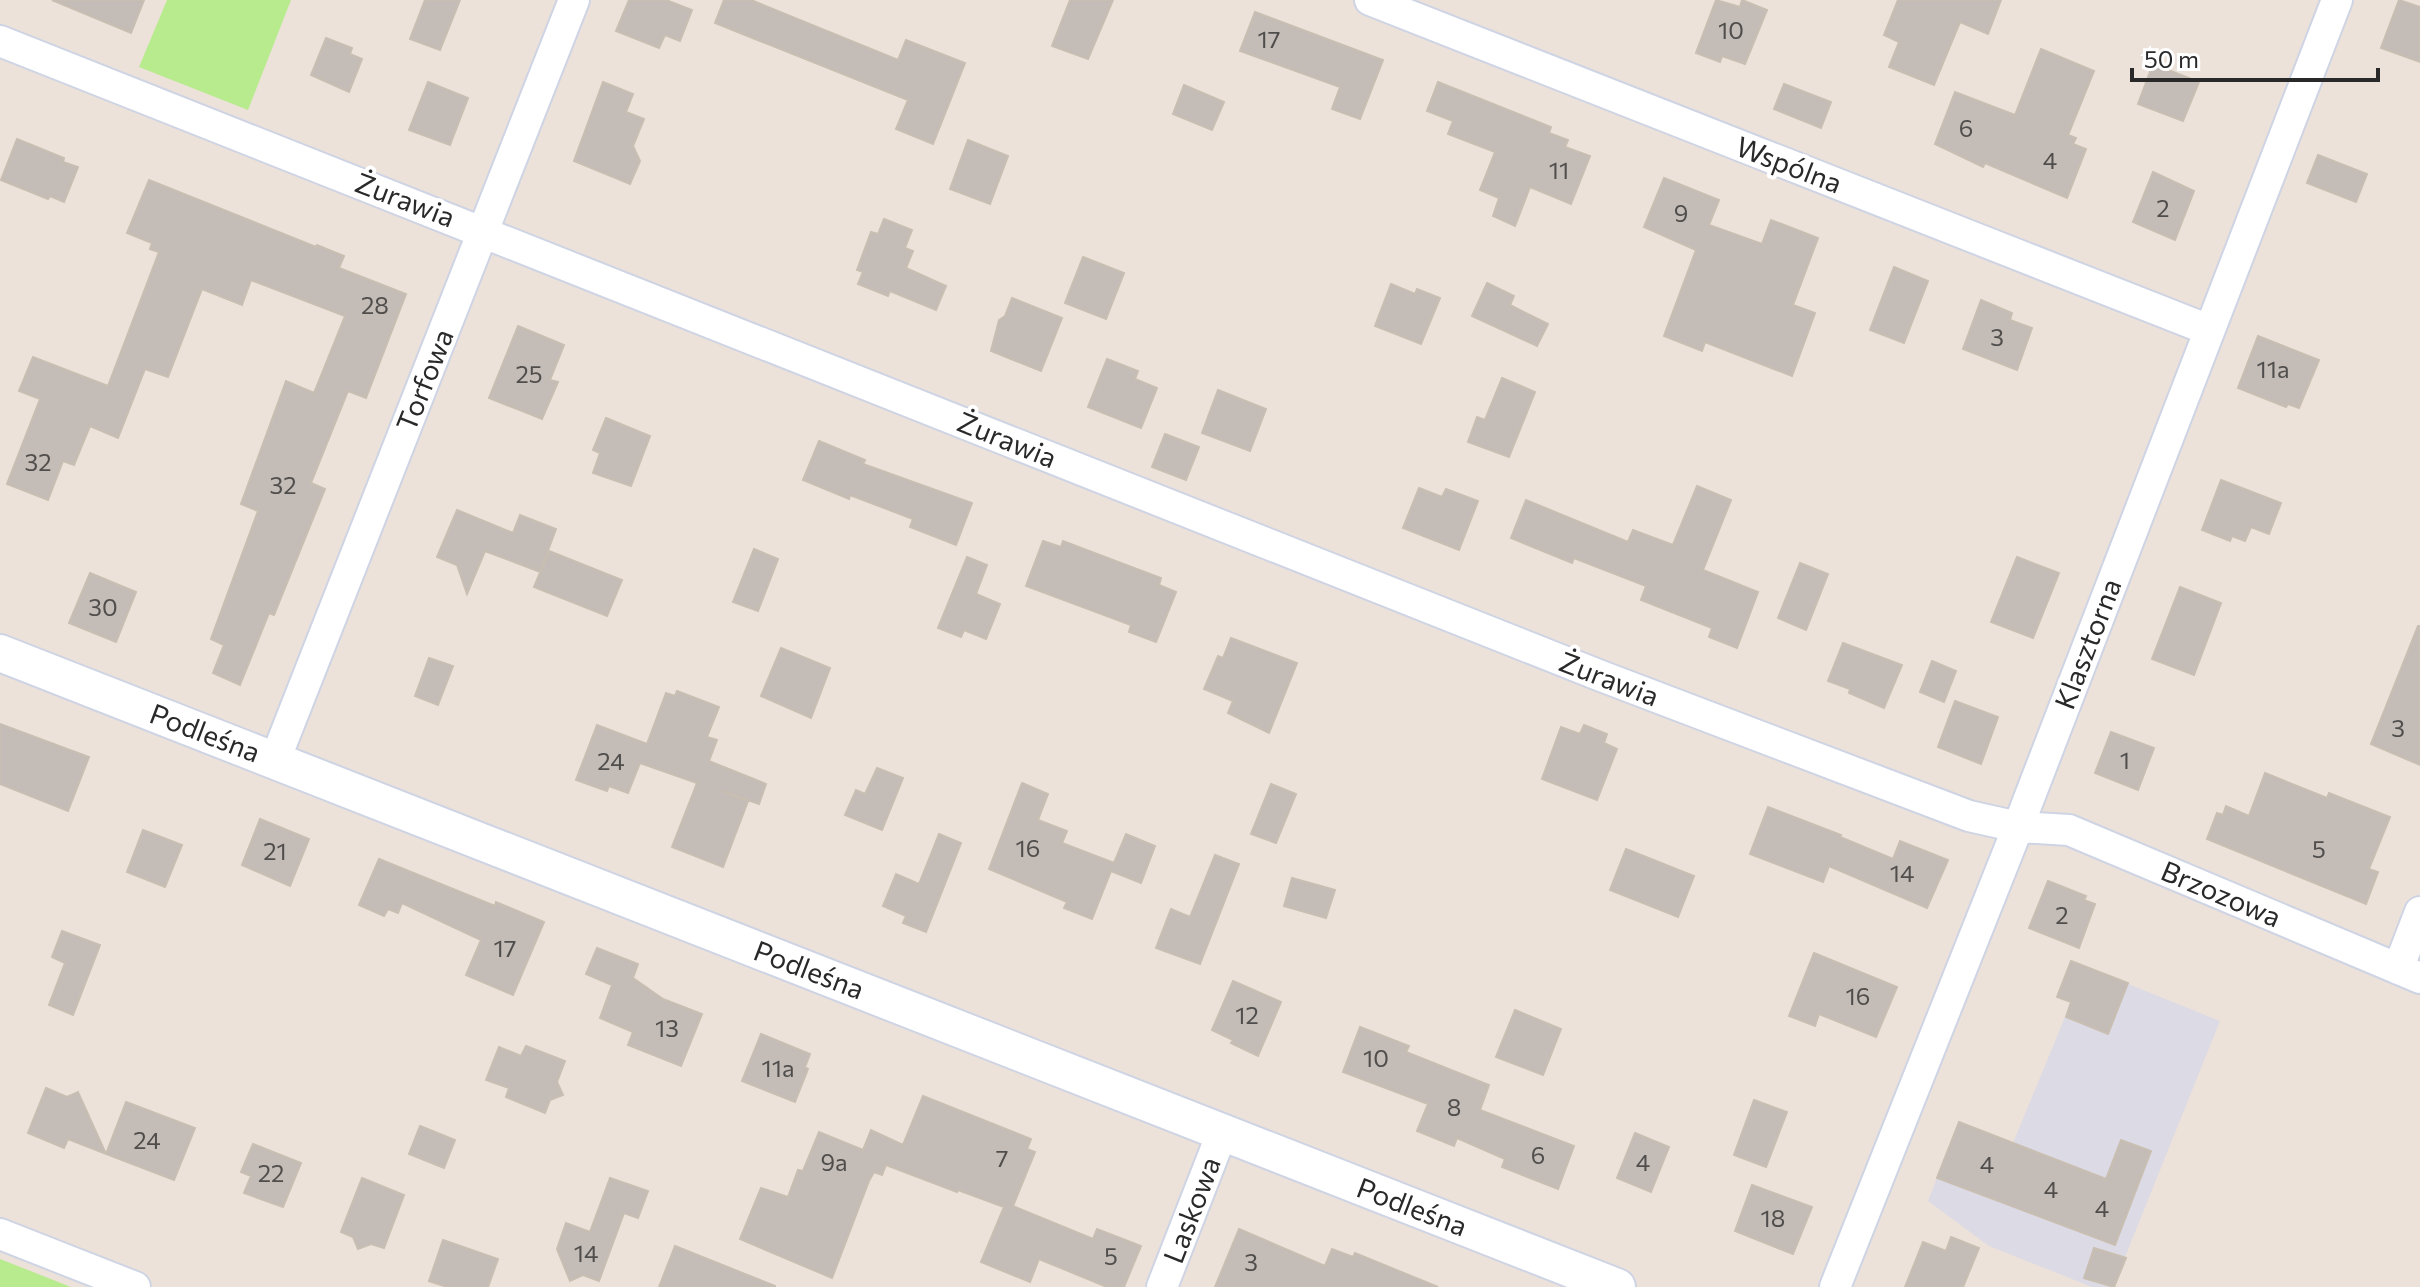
<svg xmlns="http://www.w3.org/2000/svg" width="2420" height="1287" font-family="Commissioner,sans-serif">
  <style>
    .industrial { fill: #dcdae4 }
    .green { fill: #b8ea8e }
    .building { fill: #c4bcb6; stroke: #c8beb2; stroke-width: 2 }
    .lines { fill: none; stroke-linecap: round; stroke-linejoin: round }
    .minor-casing { stroke: #ced4e4; stroke-width: 34 }
    .tertiary-casing { stroke: #ced4e4; stroke-width: 40 }
    .minor { stroke: #fff; stroke-width: 30 }
    .tertiary { stroke: #fff; stroke-width: 36 }
    .labels { text-anchor: middle; stroke-width: 8; stroke-linejoin: round; paint-order: stroke }
    .number-label { font-size: 24px; fill: #504e4c }
    .street-label { font-size: 28px; fill: #292929; stroke: #fff }
  </style>
  <rect width="100%" height="100%" fill="#ede2d9"/>
  <!-- industrial -->
  <path class="industrial" d="M 2106,975 L 2220,1021 L 2113,1287 L 2092,1287 L 1989,1246 L 1928,1201 L 1959,1122 L 2013,1143 L 2065,1017 L 2086,1025 Z"/>
  <!-- green -->
  <path class="green" d="M 167,0 L 291,0 L 248,110 L 139,67 Z
    M 0,1259 L 71,1287 L 0,1287 Z"/>
  <!-- building -->
  <path class="building" d="M 52,0 L 144,0 L 131,33 Z
    M 425,0 L 460,0 L 440,50 L 410,39 Z
    M 629,0 L 666,0 L 692,10 L 680,41 L 665,35 L 659,48 L 616,31 Z
    M 724,0 L 751,0 L 898,60 L 906,40 L 965,63 L 933,144 L 896,129 L 908,100 L 715,23 Z
    M 1070,0 L 1113,0 L 1088,59 L 1052,46 Z
    M 1716,0 L 1740,7 L 1742,0 L 1767,10 L 1745,64 L 1722,56 L 1720,62 L 1696,53 Z
    M 1898,0 L 2001,0 L 1988,34 L 1960,22 L 1934,85 L 1889,67 L 1899,42 L 1884,35 Z
    M 2399,0 L 2420,7 L 2420,62 L 2381,48 Z
    M 1255,12 L 1383,60 L 1360,119 L 1332,109 L 1340,87 L 1240,51 Z
    M 326,38 L 352,48 L 350,54 L 362,59 L 349,92 L 311,75 Z
    M 2041,49 L 2094,71 L 2068,135 L 2076,138 L 2073,144 L 2086,149 L 2067,198 L 1985,163 L 1983,167 L 1935,144 L 1955,92 L 2015,115 Z
    M 2153,64 L 2199,82 L 2183,121 L 2138,104 Z
    M 428,82 L 468,98 L 450,145 L 409,130 Z
    M 603,82 L 633,94 L 626,112 L 644,119 L 633,146 L 640,161 L 630,184 L 574,161 Z
    M 1438,82 L 1551,127 L 1549,133 L 1568,140 L 1565,147 L 1590,156 L 1571,204 L 1530,187 L 1515,226 L 1493,216 L 1499,198 L 1480,190 L 1495,152 L 1448,134 L 1453,121 L 1427,111 Z
    M 1784,84 L 1831,102 L 1821,128 L 1774,109 Z
    M 1184,85 L 1224,102 L 1212,130 L 1173,114 Z
    M 17,139 L 64,158 L 63,162 L 78,167 L 64,202 L 50,196 L 48,199 L 1,180 Z
    M 968,140 L 1008,156 L 990,204 L 950,189 Z
    M 2318,155 L 2367,174 L 2356,202 L 2307,183 Z
    M 2153,172 L 2194,191 L 2175,240 L 2133,222 Z
    M 1664,178 L 1719,200 L 1709,225 L 1762,244 L 1771,220 L 1818,238 L 1793,305 L 1815,313 L 1792,376 L 1705,342 L 1702,351 L 1664,336 L 1696,250 L 1644,227 Z
    M 149,180 L 316,247 L 317,245 L 344,256 L 339,268 L 406,294 L 366,398 L 348,391 L 311,483 L 325,489 L 274,615 L 269,613 L 240,685 L 213,673 L 224,645 L 211,639 L 258,511 L 241,504 L 286,381 L 314,393 L 345,316 L 251,280 L 242,305 L 202,289 L 168,377 L 145,369 L 118,438 L 90,426 L 74,465 L 63,461 L 48,500 L 7,484 L 40,399 L 19,391 L 33,357 L 108,386 L 159,252 L 150,249 L 152,243 L 127,233 Z
    M 884,219 L 912,230 L 905,248 L 913,251 L 906,268 L 946,286 L 936,310 L 890,291 L 888,296 L 858,284 L 863,272 L 857,270 L 871,232 L 878,234 Z
    M 1083,257 L 1124,273 L 1106,319 L 1065,303 Z
    M 1894,267 L 1928,281 L 1904,343 L 1870,330 Z
    M 1487,283 L 1514,296 L 1510,305 L 1548,324 L 1537,346 L 1472,316 Z
    M 1391,284 L 1415,294 L 1417,289 L 1440,298 L 1421,344 L 1375,326 Z
    M 1012,298 L 1062,318 L 1041,371 L 991,351 L 999,320 L 1005,316 Z
    M 1981,300 L 2012,313 L 2010,320 L 2032,328 L 2017,370 L 1963,349 Z
    M 518,326 L 564,345 L 550,380 L 558,382 L 542,419 L 489,398 Z
    M 2258,336 L 2319,360 L 2299,408 L 2288,404 L 2286,407 L 2238,388 Z
    M 1107,359 L 1138,371 L 1135,379 L 1157,388 L 1141,428 L 1088,407 Z
    M 1502,378 L 1535,392 L 1509,457 L 1468,442 L 1477,417 L 1485,420 Z
    M 1218,390 L 1266,409 L 1250,451 L 1202,433 Z
    M 606,418 L 650,436 L 631,486 L 593,473 L 600,453 L 593,450 Z
    M 1165,434 L 1199,447 L 1186,480 L 1152,467 Z
    M 819,441 L 865,460 L 863,464 L 972,503 L 956,545 L 910,527 L 913,519 L 850,495 L 849,499 L 803,480 Z
    M 2221,480 L 2281,503 L 2269,534 L 2251,527 L 2245,541 L 2232,536 L 2230,541 L 2202,530 Z
    M 1697,486 L 1731,500 L 1703,570 L 1758,592 L 1737,648 L 1709,637 L 1712,628 L 1641,600 L 1646,586 L 1574,558 L 1572,563 L 1511,538 L 1526,500 L 1628,542 L 1633,530 L 1673,545 Z
    M 1419,488 L 1442,497 L 1446,489 L 1478,501 L 1459,550 L 1403,528 Z
    M 457,510 L 513,533 L 520,515 L 556,529 L 540,572 L 485,551 L 467,594 L 457,565 L 437,557 Z
    M 1043,541 L 1061,547 L 1063,541 L 1161,578 L 1159,585 L 1176,592 L 1156,642 L 1129,632 L 1131,625 L 1026,586 Z
    M 754,549 L 778,559 L 758,611 L 733,602 Z
    M 549,551 L 622,580 L 607,616 L 534,587 Z
    M 967,557 L 987,565 L 976,594 L 1000,604 L 986,639 L 964,630 L 961,637 L 938,628 Z
    M 2017,557 L 2059,573 L 2033,638 L 1991,622 Z
    M 1800,563 L 1828,574 L 1806,630 L 1778,618 Z
    M 90,573 L 136,592 L 116,642 L 69,623 Z
    M 2180,587 L 2221,603 L 2194,675 L 2152,659 Z
    M 2418,626 L 2420,626 L 2420,765 L 2371,744 Z
    M 1231,638 L 1297,663 L 1269,733 L 1228,713 L 1233,701 L 1204,689 L 1218,656 L 1223,658 Z
    M 1843,643 L 1902,665 L 1884,708 L 1849,693 L 1850,689 L 1828,681 Z
    M 781,648 L 830,668 L 811,718 L 761,696 Z
    M 429,658 L 453,666 L 438,705 L 415,696 Z
    M 1932,661 L 1956,671 L 1944,702 L 1920,692 Z
    M 677,691 L 719,707 L 707,737 L 717,740 L 709,761 L 766,784 L 759,804 L 722,791 L 748,801 L 723,867 L 672,847 L 697,783 L 640,763 L 628,793 L 609,786 L 607,791 L 576,780 L 597,725 L 647,744 L 666,693 L 675,696 Z
    M 1955,701 L 1998,717 L 1981,764 L 1938,747 Z
    M 0,724 L 89,757 L 68,811 L 0,784 Z
    M 1584,725 L 1607,734 L 1604,743 L 1617,749 L 1597,800 L 1542,779 L 1561,727 L 1580,734 Z
    M 2111,732 L 2154,748 L 2138,790 L 2095,773 Z
    M 877,768 L 903,778 L 882,830 L 845,815 L 856,790 L 865,794 Z
    M 2265,773 L 2327,798 L 2329,793 L 2390,817 L 2369,869 L 2378,872 L 2366,904 L 2207,839 L 2217,813 L 2223,815 L 2226,806 L 2249,816 Z
    M 1022,783 L 1048,794 L 1038,820 L 1067,831 L 1062,843 L 1114,863 L 1126,834 L 1155,846 L 1141,883 L 1111,871 L 1092,919 L 1064,908 L 1067,902 L 989,869 Z
    M 1271,784 L 1296,794 L 1276,843 L 1251,834 Z
    M 1768,807 L 1841,835 L 1840,837 L 1893,859 L 1900,841 L 1948,860 L 1927,908 L 1829,866 L 1823,882 L 1750,854 Z
    M 260,819 L 309,839 L 290,886 L 242,865 Z
    M 143,830 L 182,845 L 165,887 L 127,872 Z
    M 939,834 L 961,843 L 926,932 L 903,923 L 906,916 L 883,906 L 896,874 L 919,884 Z
    M 1626,849 L 1694,876 L 1678,917 L 1610,890 Z
    M 1215,855 L 1239,864 L 1200,964 L 1156,948 L 1171,909 L 1190,917 Z
    M 379,859 L 495,906 L 496,902 L 544,922 L 513,995 L 466,975 L 481,940 L 402,903 L 398,913 L 388,909 L 384,916 L 359,905 Z
    M 1292,878 L 1335,890 L 1326,918 L 1284,906 Z
    M 2048,881 L 2086,896 L 2084,900 L 2095,904 L 2079,948 L 2029,928 Z
    M 62,931 L 100,945 L 73,1015 L 49,1005 L 65,963 L 52,957 Z
    M 597,948 L 638,964 L 633,978 L 663,999 L 702,1014 L 681,1066 L 628,1045 L 633,1032 L 600,1018 L 612,985 L 586,974 Z
    M 1814,953 L 1897,987 L 1876,1037 L 1819,1014 L 1815,1026 L 1789,1016 Z
    M 2071,961 L 2128,983 L 2108,1034 L 2066,1017 L 2071,1002 L 2057,997 Z
    M 1233,981 L 1281,1002 L 1258,1056 L 1231,1043 L 1233,1040 L 1212,1030 Z
    M 1515,1010 L 1561,1029 L 1543,1075 L 1496,1057 Z
    M 1360,1027 L 1409,1046 L 1406,1052 L 1489,1085 L 1480,1110 L 1574,1146 L 1558,1189 L 1502,1167 L 1505,1159 L 1457,1138 L 1454,1146 L 1417,1131 L 1428,1104 L 1343,1072 Z
    M 761,1034 L 810,1054 L 805,1067 L 808,1069 L 795,1102 L 742,1081 Z
    M 526,1046 L 565,1061 L 557,1082 L 563,1095 L 550,1100 L 545,1113 L 506,1097 L 509,1088 L 486,1080 L 499,1047 L 521,1056 Z
    M 46,1088 L 67,1097 L 78,1092 L 106,1154 L 68,1139 L 64,1148 L 28,1133 Z
    M 923,1096 L 1031,1139 L 1027,1149 L 1035,1152 L 1013,1206 L 1093,1239 L 1097,1229 L 1141,1246 L 1124,1287 L 1107,1287 L 1039,1259 L 1030,1282 L 981,1262 L 1004,1207 L 958,1190 L 957,1192 L 886,1165 L 882,1175 L 874,1172 L 869,1181 L 832,1278 L 740,1239 L 761,1188 L 788,1197 L 798,1170 L 803,1171 L 819,1132 L 863,1150 L 871,1130 L 903,1145 Z
    M 1754,1100 L 1787,1112 L 1766,1167 L 1734,1155 Z
    M 126,1102 L 195,1128 L 174,1180 L 106,1154 Z
    M 1959,1122 L 2106,1179 L 2121,1140 L 2151,1151 L 2115,1245 L 1937,1178 Z
    M 420,1126 L 455,1140 L 444,1168 L 409,1154 Z
    M 1635,1133 L 1669,1147 L 1651,1192 L 1617,1178 Z
    M 253,1144 L 301,1163 L 283,1207 L 244,1193 L 251,1176 L 241,1172 Z
    M 362,1178 L 404,1195 L 384,1248 L 371,1244 L 358,1249 L 353,1237 L 341,1232 Z
    M 610,1178 L 648,1191 L 638,1218 L 624,1213 L 599,1281 L 583,1275 L 570,1281 L 557,1249 L 566,1223 L 590,1232 Z
    M 1752,1185 L 1812,1207 L 1793,1254 L 1735,1231 Z
    M 1239,1229 L 1325,1266 L 1332,1249 L 1353,1257 L 1355,1253 L 1438,1287 L 1215,1287 Z
    M 1951,1237 L 1979,1248 L 1963,1287 L 1905,1287 L 1923,1242 L 1946,1251 Z
    M 443,1240 L 498,1259 L 488,1287 L 447,1287 L 429,1281 Z
    M 675,1246 L 775,1286 L 775,1287 L 659,1287 Z
    M 2094,1248 L 2126,1258 L 2114,1287 L 2084,1278 Z"/>
  <g class="lines">
    <!-- minor casing -->
    <g class="minor-casing">
      <path id="minor" d="M 1370,0 L 2209,330
        M 0,41 L 1601,676 L 1969,816 L 2018,827 L 2069,830 L 2420,978
        M 275,760 L 574,0
        M 2398,969 L 2420,912
        M 0,1234 L 135,1287
        M 1162,1287 L 1222,1133
        M 1835,1287 L 2018,827 L 2337,0"/>
    </g>
    <!-- tertiary casing -->
    <g class="tertiary-casing">
      <path id="tertiary" d="M 0,653 L 1617,1287"/>
    </g>
    <!-- minor -->
    <use href="#minor" class="minor"/>
    <!-- tertiary -->
    <use href="#tertiary" class="tertiary"/>
  </g>
  <g class="labels">
    <!-- number labels -->
    <g class="number-label">
      <text x="1731" y="39">10</text>
      <text x="1269" y="48">17</text>
      <text x="1966" y="137">6</text>
      <text x="2050" y="169">4</text>
      <text x="1559" y="179">11</text>
      <text x="2163" y="217">2</text>
      <text x="1681" y="222">9</text>
      <text x="375" y="314">28</text>
      <text x="1997" y="346">3</text>
      <text x="2273" y="378">11a</text>
      <text x="529" y="383">25</text>
      <text x="38" y="471">32</text>
      <text x="283" y="494">32</text>
      <text x="103" y="616">30</text>
      <text x="2398" y="737">3</text>
      <text x="2125" y="769">1</text>
      <text x="611" y="770">24</text>
      <text x="1028" y="857">16</text>
      <text x="2319" y="858">5</text>
      <text x="275" y="860">21</text>
      <text x="1902" y="882">14</text>
      <text x="2062" y="924">2</text>
      <text x="505" y="957">17</text>
      <text x="1858" y="1005">16</text>
      <text x="1247" y="1024">12</text>
      <text x="667" y="1037">13</text>
      <text x="1376" y="1067">10</text>
      <text x="778" y="1077">11a</text>
      <text x="1454" y="1116">8</text>
      <text x="147" y="1149">24</text>
      <text x="1538" y="1164">6</text>
      <text x="1002" y="1167">7</text>
      <text x="834" y="1171">9a</text>
      <text x="1643" y="1171">4</text>
      <text x="1987" y="1173">4</text>
      <text x="271" y="1182">22</text>
      <text x="2051" y="1198">4</text>
      <text x="2102" y="1217">4</text>
      <text x="1773" y="1227">18</text>
      <text x="586" y="1262">14</text>
      <text x="1111" y="1265">5</text>
      <text x="1251" y="1271">3</text>
    </g>
    <!-- street labels -->
    <g class="street-label">
      <text transform="translate(1789 165) rotate(21)" y="10">Wspólna</text>
      <text transform="translate(405 200) rotate(21)" y="10">Żurawia</text>
      <text transform="translate(425 380) rotate(-68)" y="10">Torfowa</text>
      <text transform="translate(1007 440) rotate(22)" y="10">Żurawia</text>
      <text transform="translate(2088 644) rotate(-69)" y="10">Klasztorna</text>
      <text transform="translate(1609 679) rotate(21)" y="10">Żurawia</text>
      <text transform="translate(205 733) rotate(21)" y="10">Podleśna</text>
      <text transform="translate(2221 894) rotate(23)" y="10">Brzozowa</text>
      <text transform="translate(809 970) rotate(21)" y="10">Podleśna</text>
      <text transform="translate(1412 1207) rotate(21)" y="10">Podleśna</text>
      <text transform="translate(1192 1210) rotate(-69)" y="10">Laskowa</text>
    </g>
  </g>
  <!-- scale -->
  <path d="M2132 68v12h246v-12" fill="none" stroke="#292929" stroke-width="4"/>
  <text x="2144" y="68" font-size="24" fill="#292929" stroke="#ffffff" stroke-width="6" paint-order="stroke">50 m</text>
</svg>
